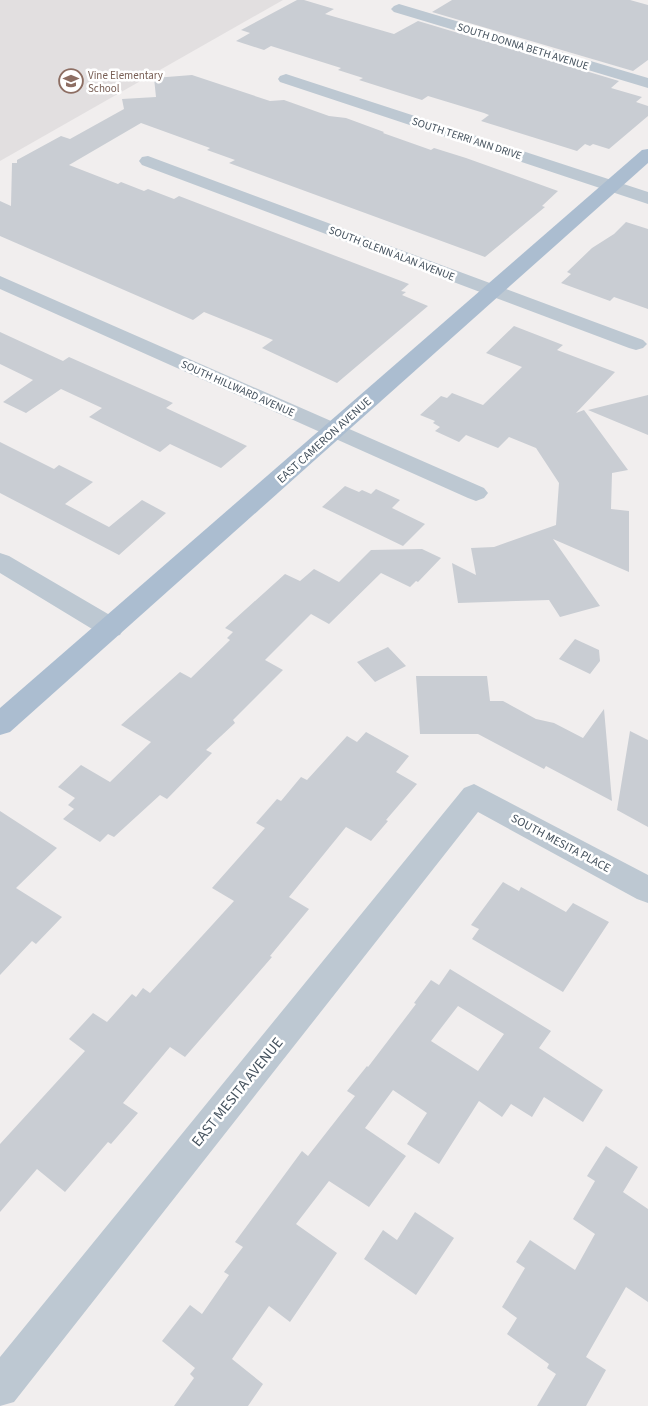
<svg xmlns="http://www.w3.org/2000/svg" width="648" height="1406" font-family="'Source Sans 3',sans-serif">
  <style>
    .education { fill: #e2dfe0 }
    .building { fill: #c9cdd3; fill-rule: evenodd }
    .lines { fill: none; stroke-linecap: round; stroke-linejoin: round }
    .minor { fill: #bdc8d2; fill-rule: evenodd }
    .major { fill: #abbdd0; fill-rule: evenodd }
    .labels { text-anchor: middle; stroke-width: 5; stroke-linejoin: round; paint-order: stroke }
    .far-street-label { font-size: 11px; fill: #44515d; stroke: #fff }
    .far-education-label { font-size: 11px; fill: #785e54; stroke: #fff; text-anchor: start }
    .street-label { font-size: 12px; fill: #44515d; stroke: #fff }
    .near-street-label { font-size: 15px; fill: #44515d; stroke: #fff }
  </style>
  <rect width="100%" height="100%" fill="#f1eeee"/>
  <!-- education -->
  <path class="education" d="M 0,0 L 283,0 L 0,161 Z"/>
  <!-- building -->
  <path class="building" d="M 297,0 L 304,0 L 334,9 L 325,14 L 394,34 L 418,21 L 619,81 L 611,88 L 642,97 L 636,102 L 648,106 L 648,116 L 609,149 L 593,144 L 590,146 L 585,144 L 577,151 L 481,121 L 489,115 L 484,113 L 428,96 L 422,100 L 359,80 L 363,78 L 338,70 L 341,68 L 271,46 L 264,50 L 236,41 L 250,33 L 241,30 Z
    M 452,0 L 630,0 L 648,5 L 648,60 L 633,71 L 432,12 Z
    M 192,75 L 270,101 L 284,100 L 329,116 L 346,118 L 384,132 L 383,133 L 431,150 L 434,148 L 466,158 L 558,191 L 542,206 L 545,207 L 485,257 L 229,163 L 235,160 L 207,150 L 210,148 L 141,123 L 69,165 L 118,184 L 121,182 L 144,191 L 148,189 L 174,199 L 179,196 L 409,284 L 401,291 L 406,292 L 402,295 L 428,306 L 337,383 L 262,348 L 273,340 L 204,312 L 193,320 L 0,236 L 0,201 L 11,206 L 12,163 L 17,163 L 17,160 L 61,136 L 70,139 L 124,109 L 122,99 L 156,97 L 154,78 Z
    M 626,222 L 648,229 L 648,309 L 614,297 L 610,301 L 561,283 L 571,274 L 567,272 L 592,248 L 614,234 Z
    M 514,326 L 563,345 L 557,350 L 615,372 L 576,413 L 584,410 L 628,470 L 612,473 L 611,509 L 629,511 L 629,572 L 553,539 L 600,606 L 560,617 L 549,600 L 458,603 L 452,563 L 476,575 L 471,548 L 494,547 L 556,525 L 559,483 L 536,448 L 509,437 L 498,448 L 466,435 L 459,442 L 435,431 L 440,427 L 433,423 L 435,421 L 420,415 L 441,396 L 447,398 L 452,393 L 483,405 L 522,367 L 486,353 Z
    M 0,332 L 63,361 L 69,357 L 173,403 L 166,408 L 247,446 L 221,468 L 170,444 L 160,452 L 89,417 L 102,408 L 61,389 L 26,413 L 3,402 L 33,380 L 0,364 Z
    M 648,395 L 648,435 L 588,410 Z
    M 0,442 L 54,469 L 59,465 L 93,482 L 65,504 L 109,527 L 142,500 L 166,513 L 119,555 L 0,493 Z
    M 345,486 L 359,492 L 362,490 L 371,494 L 376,489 L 400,500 L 392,508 L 425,524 L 403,546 L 322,507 Z
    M 422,549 L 441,558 L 418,582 L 416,581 L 410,587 L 381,573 L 329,624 L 311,614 L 265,660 L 283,670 L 233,720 L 235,723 L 206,750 L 212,753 L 167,799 L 160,795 L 114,837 L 108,834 L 100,842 L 63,819 L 74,809 L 68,805 L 75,798 L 58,787 L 81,765 L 110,782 L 151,742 L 121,725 L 180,672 L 191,678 L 230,640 L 227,638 L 233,632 L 225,628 L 285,574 L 300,581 L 314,569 L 339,582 L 371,550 Z
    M 575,639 L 599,650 L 600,661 L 590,674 L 559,659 Z
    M 388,647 L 406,666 L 375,682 L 357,662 Z
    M 416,676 L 487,676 L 490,701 L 503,701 L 536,719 L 554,723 L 583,738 L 604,709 L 612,801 L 546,766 L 544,769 L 478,734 L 420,734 Z
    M 630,731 L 648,740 L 648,827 L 617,810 Z
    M 366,732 L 409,756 L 396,772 L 417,784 L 386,820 L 388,821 L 371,841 L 346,827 L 289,897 L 309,909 L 270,956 L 272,957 L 185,1057 L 170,1047 L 123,1103 L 138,1113 L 111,1144 L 108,1142 L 65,1192 L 37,1169 L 0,1212 L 0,1144 L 85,1051 L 69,1039 L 93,1013 L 107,1022 L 132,994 L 136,997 L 143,988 L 150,993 L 234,901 L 212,888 L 265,828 L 256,823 L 277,799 L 281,801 L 301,777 L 307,780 L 347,736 L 357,742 Z
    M 0,811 L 57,848 L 16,888 L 62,917 L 36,944 L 32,941 L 0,975 Z
    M 503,882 L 519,891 L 521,887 L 566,912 L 573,903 L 609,922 L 563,992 L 472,939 L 479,929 L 471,925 Z
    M 450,969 L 551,1031 L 539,1048 L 603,1090 L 583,1122 L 544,1097 L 532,1117 L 511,1104 L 502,1117 L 479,1101 L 439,1164 L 407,1144 L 427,1113 L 393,1090 L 365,1128 L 406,1156 L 369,1207 L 329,1181 L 296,1224 L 337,1253 L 290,1322 L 269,1306 L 232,1359 L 263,1384 L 248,1406 L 174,1406 L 194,1378 L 190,1374 L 195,1368 L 162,1341 L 190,1305 L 202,1314 L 229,1275 L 224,1272 L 243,1247 L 235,1242 L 302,1151 L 308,1156 L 355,1096 L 347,1091 L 367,1066 L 368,1067 L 416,1004 L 414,1003 L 431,980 L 439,985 ZM 458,1006 L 504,1034 L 478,1071 L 431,1041 Z
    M 606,1146 L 638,1167 L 623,1192 L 648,1209 L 648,1302 L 626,1287 L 586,1357 L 606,1370 L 586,1406 L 537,1406 L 556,1374 L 547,1368 L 549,1364 L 507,1334 L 517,1318 L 502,1307 L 525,1268 L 516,1262 L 530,1240 L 575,1270 L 595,1234 L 573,1219 L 595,1181 L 587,1176 Z
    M 415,1212 L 454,1238 L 416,1295 L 364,1259 L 383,1230 L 397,1240 Z"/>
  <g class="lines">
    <!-- minor -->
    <path class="minor" d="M 399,4 L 648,78 L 648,88 L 394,12 L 391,9 L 394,6 Z
      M 286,74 L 648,192 L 648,204 L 280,82 L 278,79 L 280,76 Z
      M 148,156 L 643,340 L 647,344 L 643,348 L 636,350 L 629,348 L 142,165 L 139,161 L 142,157 Z
      M 0,276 L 484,488 L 488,493 L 484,498 L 476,501 L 468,498 L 0,289 Z
      M 0,553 L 9,556 L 120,621 L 124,628 L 120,635 L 111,637 L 102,635 L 0,573 Z
      M 474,784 L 648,875 L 648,903 L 637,899 L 478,812 L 14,1402 L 0,1406 L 0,1357 L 464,788 Z"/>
    <!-- major -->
    <path class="major" d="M 648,149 L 648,163 L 10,732 L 0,735 L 0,708 L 642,150 Z"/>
  </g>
  <!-- icons -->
  <defs>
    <g id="school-ring" transform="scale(1.25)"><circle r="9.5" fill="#fff" stroke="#8d6e63" stroke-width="1.5"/><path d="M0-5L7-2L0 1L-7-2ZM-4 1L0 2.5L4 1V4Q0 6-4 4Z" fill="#8d6e63"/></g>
  </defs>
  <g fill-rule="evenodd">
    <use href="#school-ring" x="71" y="81"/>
  </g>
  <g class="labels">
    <!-- far-street labels -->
    <g class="far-street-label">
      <text transform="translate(523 46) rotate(17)" y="4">SOUTH DONNA BETH AVENUE</text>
      <text transform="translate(467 138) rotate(18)" y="4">SOUTH TERRI ANN DRIVE</text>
      <text transform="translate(392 253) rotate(21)" y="4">SOUTH GLENN ALAN AVENUE</text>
      <text transform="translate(238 388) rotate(24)" y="4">SOUTH HILLWARD AVENUE</text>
    </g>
    <!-- far-education labels -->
    <g class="far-education-label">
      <text x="88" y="79">Vine Elementary<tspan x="88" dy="13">School</tspan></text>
    </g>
    <!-- street labels -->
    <g class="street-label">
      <text transform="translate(324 440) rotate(-42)" y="4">EAST CAMERON AVENUE</text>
      <text transform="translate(561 843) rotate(28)" y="4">SOUTH MESITA PLACE</text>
    </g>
    <!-- near-street labels -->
    <g class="near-street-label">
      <text transform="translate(237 1092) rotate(-51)" y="5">EAST MESITA AVENUE</text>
    </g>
  </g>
</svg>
